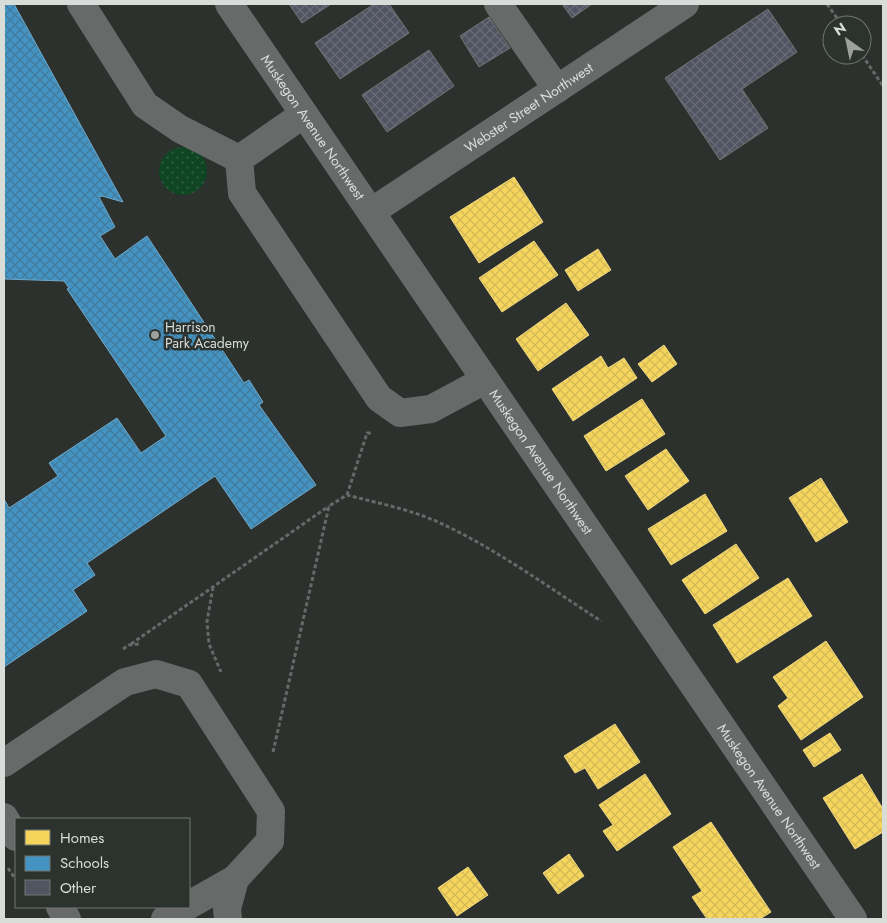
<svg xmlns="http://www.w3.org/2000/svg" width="887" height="923" font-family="Jost,sans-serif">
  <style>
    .grass { fill: url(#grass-dots) }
    .homes { fill: url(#homes-cross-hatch); stroke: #edd782 }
    .schools { fill: url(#schools-cross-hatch); stroke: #70a9ca }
    .building { fill: url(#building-cross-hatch); stroke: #717474 }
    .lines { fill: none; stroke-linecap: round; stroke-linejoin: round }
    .path { stroke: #676867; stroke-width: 3; stroke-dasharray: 4 2.5; stroke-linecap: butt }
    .minor { stroke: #686a69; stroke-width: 28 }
    .poi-dot { fill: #9da19d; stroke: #2c322d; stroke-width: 2 }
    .labels { text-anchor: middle; stroke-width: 5; stroke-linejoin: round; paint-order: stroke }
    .street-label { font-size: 14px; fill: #d9ddd9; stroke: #2c322d }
    .poi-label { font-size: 14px; fill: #d9ddd9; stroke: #2c322d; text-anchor: start }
  </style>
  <defs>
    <pattern id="grass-dots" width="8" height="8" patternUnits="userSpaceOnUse" patternTransform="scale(1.25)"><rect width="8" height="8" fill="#0f4522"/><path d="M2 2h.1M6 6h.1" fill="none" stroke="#315f42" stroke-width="1.8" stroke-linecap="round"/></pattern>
    <pattern id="homes-cross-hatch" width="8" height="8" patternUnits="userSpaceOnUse" patternTransform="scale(1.25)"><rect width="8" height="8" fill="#f6d55c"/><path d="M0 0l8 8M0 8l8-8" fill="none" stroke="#d2b857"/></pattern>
    <pattern id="schools-cross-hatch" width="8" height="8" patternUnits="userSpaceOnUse" patternTransform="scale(1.25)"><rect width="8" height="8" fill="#4393c3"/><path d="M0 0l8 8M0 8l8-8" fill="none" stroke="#427b9c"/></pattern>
    <pattern id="building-cross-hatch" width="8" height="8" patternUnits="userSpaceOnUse" patternTransform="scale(1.25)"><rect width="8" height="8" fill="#515461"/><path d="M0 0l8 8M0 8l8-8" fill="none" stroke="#696c77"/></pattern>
  </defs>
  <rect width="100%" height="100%" fill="#2d312e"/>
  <!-- grass -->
  <path class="grass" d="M159 171a24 24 0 1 1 48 0a24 24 0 1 1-48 0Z"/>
  <!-- homes -->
  <path class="homes" d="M 514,177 L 543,222 L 479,263 L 450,217 Z
    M 534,241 L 558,275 L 502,312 L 479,278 Z
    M 598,249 L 611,270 L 578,291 L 565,270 Z
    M 566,303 L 589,335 L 538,371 L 516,339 Z
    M 664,345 L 677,364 L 652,382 L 638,364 Z
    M 601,356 L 608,368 L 624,358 L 637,378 L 573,421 L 552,389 Z
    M 642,399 L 665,434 L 606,471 L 584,436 Z
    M 666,449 L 689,481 L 648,510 L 625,476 Z
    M 821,478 L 848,522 L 816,542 L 789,498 Z
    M 705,494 L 727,531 L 671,565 L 648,529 Z
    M 736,544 L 759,578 L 705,614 L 682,580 Z
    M 788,578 L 812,616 L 737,663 L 713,625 Z
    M 826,641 L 863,697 L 801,740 L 778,706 L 788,698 L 773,677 Z
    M 615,724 L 640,762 L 598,789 L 585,768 L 575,773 L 564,756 Z
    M 830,733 L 841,750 L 814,767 L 803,750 Z
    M 645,774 L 671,814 L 617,851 L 603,831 L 613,825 L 599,805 Z
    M 862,774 L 883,809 L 883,832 L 855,849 L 823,798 Z
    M 711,822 L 771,912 L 760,919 L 707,919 L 692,897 L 702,891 L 673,847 Z
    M 569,854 L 584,876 L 558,894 L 543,873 Z
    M 468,867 L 488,895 L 457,916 L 438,888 Z"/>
  <!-- schools -->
  <path class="schools" d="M 4,4 L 14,4 L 123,202 L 102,196 L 99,197 L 115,227 L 100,236 L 115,259 L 147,236 L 244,383 L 249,380 L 263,402 L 259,405 L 316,485 L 251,529 L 215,476 L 87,563 L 95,575 L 73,590 L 87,611 L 4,667 L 4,499 L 9,508 L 58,476 L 49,463 L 117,418 L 141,453 L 166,436 L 67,289 L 69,288 L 64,281 L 4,279 Z"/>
  <!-- building -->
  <path class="building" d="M 289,4 L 331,4 L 302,23 Z
    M 374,4 L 389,4 L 409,33 L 340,79 L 315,43 Z
    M 562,4 L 592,4 L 572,18 Z
    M 768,9 L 797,52 L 742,89 L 768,128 L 720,160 L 665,78 Z
    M 489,17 L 510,48 L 479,67 L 460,36 Z
    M 429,50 L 454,86 L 387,132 L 362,95 Z"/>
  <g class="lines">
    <!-- path -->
    <path class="path" d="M 827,4 L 842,25
      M 862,55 L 883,86
      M 347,495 L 367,433 L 373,433
      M 213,587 L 207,622 L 209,644 L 221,672
      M 131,644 L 329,506
      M 123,649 L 129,645 L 140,644
      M 273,752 L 329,506 L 347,495 C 377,503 409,509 438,522 C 495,548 548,587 601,621
      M 8,868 L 16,880"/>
    <!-- minor -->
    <g class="minor">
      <path d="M 81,4 L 145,105 L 180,129 L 239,159"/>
      <path id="s1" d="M 229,4 L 853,919"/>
      <path d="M 498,4 L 557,89"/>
      <path d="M 304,114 L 239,159 L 242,193 L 379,398 L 400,413 L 431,409 L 485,380"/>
      <path id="s2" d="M 371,212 L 685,4"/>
      <path d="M 4,763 L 125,682 L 156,674 L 189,684 L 271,811 L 270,841 L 235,879 L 227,909 L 228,919"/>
      <path d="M 4,817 L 16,837"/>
      <path d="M 189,905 L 235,879"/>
      <path d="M 60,907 L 67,919"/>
      <path d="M 165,919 L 185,907"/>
    </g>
  </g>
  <!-- markers -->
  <circle class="poi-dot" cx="155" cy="335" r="5"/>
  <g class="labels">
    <!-- street labels -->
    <g class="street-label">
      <text dy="5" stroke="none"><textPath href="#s2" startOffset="189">Webster Street Northwest</textPath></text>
      <text dy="5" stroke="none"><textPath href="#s1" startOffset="149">Muskegon Avenue Northwest</textPath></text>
      <text dy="5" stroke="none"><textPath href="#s1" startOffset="554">Muskegon Avenue Northwest</textPath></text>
      <text dy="5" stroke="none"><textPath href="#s1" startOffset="959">Muskegon Avenue Northwest</textPath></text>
    </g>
    <!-- poi labels -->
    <g class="poi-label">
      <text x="165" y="332">Harrison<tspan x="165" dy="16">Park Academy</tspan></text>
    </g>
  </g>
  <!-- border -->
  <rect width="887" height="923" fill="none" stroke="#d9ddd9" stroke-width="10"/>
  <!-- legend -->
  <rect x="15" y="818" width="175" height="90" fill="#2c322d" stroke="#717672"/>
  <rect x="25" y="830" width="25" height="15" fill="#f6d55c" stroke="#717672"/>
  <text x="60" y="843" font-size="15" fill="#d9ddd9">Homes</text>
  <rect x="25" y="856" width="25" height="15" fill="#4393c3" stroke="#717672"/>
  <text x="60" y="868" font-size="15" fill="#d9ddd9">Schools</text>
  <rect x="25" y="880" width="25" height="15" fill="#515461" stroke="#717672"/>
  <text x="60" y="893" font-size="15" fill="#d9ddd9">Other</text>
  <!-- north arrow -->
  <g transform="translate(847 40) rotate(327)"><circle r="24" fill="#2c322d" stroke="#717672"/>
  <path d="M0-4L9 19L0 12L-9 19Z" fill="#9da19d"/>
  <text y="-8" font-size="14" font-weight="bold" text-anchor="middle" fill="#d9ddd9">N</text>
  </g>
</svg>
